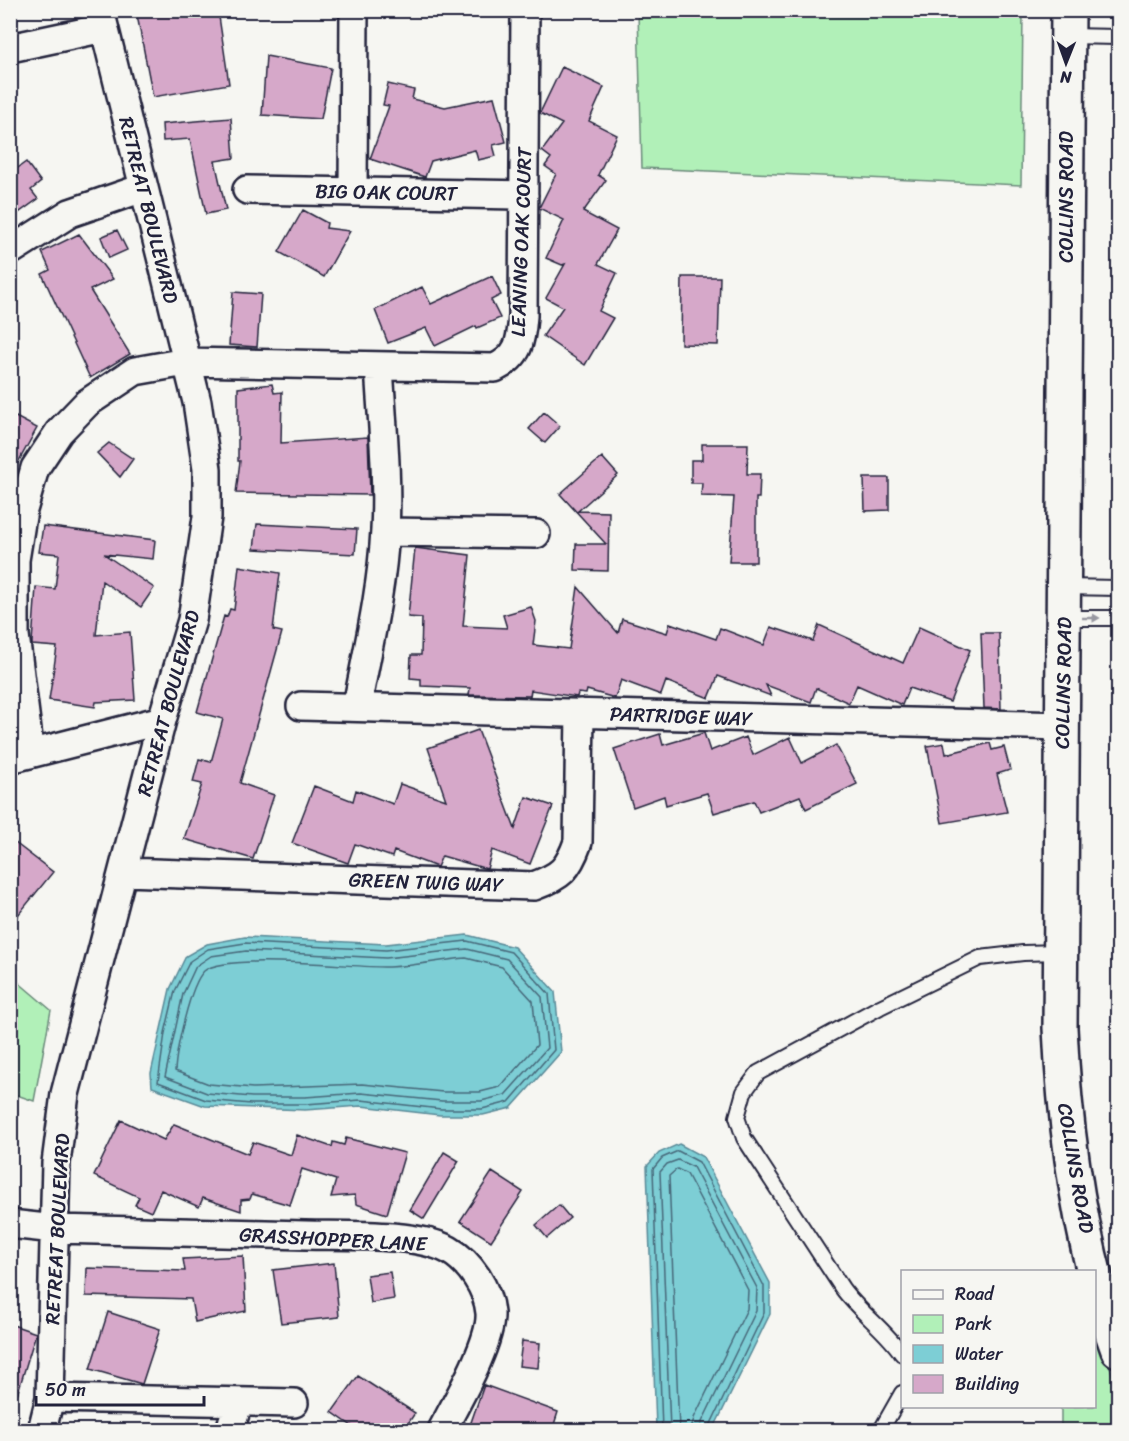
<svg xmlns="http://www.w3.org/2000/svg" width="1129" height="1441" font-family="Sriracha,sans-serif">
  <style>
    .green { fill: #b1f0b8; stroke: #6a897a; stroke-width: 1.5 }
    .water { fill: #7dced5; stroke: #598997; stroke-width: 1.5 }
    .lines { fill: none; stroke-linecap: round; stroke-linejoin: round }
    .shore { stroke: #466779; stroke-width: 1.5 }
    .building { fill: #d6a8c9; stroke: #22223b; stroke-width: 1.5 }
    .lane-casing { stroke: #22223b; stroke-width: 18 }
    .street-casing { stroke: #22223b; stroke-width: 32 }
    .secondary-casing { stroke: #22223b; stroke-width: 38 }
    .lane { stroke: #f6f6f2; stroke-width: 14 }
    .street { stroke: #f6f6f2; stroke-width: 27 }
    .secondary { stroke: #f6f6f2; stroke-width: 33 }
    .oneway { fill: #9797a0 }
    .labels { text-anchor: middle; stroke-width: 4.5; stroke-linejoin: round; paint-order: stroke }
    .street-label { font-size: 20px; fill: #22223b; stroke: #f6f6f2 }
  </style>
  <rect width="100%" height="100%" fill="#f6f6f2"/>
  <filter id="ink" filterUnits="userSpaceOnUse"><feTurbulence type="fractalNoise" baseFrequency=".0167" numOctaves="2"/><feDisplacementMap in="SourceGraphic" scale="12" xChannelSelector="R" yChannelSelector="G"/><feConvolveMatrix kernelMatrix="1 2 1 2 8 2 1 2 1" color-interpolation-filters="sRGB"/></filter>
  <g filter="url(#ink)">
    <!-- green -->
    <path class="green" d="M 638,11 L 1023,11 L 1021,185 L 642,168 Z
      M 11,976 L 51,1010 L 34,1101 L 11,1093 Z
      M 1095,1337 C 1115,1364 1118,1398 1118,1430 L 1061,1430 L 1061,1407 L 1094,1406 Z"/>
    <!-- water -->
    <path class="water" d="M 467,935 L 514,947 L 555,992 L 561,1052 L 511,1108 L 483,1115 L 440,1115 L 361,1106 L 305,1110 L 205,1106 L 152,1087 L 151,1073 L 170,989 L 186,956 L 207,944 L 245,937 L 386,944 Z
      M 679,1144 L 703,1157 L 770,1283 L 770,1314 L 713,1430 L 656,1429 L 647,1166 L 659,1153 Z"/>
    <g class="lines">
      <!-- shore -->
      <path class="shore" d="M 467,941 L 511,952 L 549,994 L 554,1050 L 509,1102 L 482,1109 L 441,1109 L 361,1100 L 305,1104 L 251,1104 L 206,1100 L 158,1082 L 165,1033 L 175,991 L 190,961 L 208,949 L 245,943 L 386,950 Z
        M 467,949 L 507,959 L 542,997 L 547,1048 L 505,1095 L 481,1101 L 442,1101 L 361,1093 L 305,1097 L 252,1097 L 207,1093 L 165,1077 L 183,994 L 196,966 L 211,956 L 246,951 L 386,958 Z
        M 466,958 L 502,967 L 533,1001 L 537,1045 L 500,1087 L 480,1092 L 443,1092 L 362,1084 L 253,1088 L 209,1084 L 175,1071 C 176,1051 190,984 204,971 C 225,953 350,967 384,967 C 411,967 439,960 466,958 Z
        M 662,1430 L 653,1169 L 662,1158 L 678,1151 L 699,1162 L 764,1286 L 764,1313 L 708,1430
        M 670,1430 L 660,1172 L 667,1164 L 678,1160 L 693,1167 L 757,1288 L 756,1311 L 702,1422 L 700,1430
        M 679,1430 L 669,1176 L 677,1169 L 687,1174 L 748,1290 L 747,1309 L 694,1418 L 691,1430"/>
    </g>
    <!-- building -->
    <path class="building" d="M 136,10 L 218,10 L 229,84 L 153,97 Z
      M 266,56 L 331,68 L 321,119 L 262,115 Z
      M 562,67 L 604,87 L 589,121 L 617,135 L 598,175 L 606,180 L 583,212 L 617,230 L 598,264 L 617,273 L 599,311 L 613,318 L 585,365 L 543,336 L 563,307 L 546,298 L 565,264 L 562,265 L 546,258 L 564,220 L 539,208 L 556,174 L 545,166 L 551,158 L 542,151 L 562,124 L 540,113 Z
      M 388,84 L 414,90 L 412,99 L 445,107 L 494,97 L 506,142 L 493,145 L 496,156 L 478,160 L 475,150 L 431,161 L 425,177 L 370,159 L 389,106 L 383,105 Z
      M 231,118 L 234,158 L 215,161 L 226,210 L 206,214 L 190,139 L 163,141 L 162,124 Z
      M 26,162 L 41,182 L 31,190 L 38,199 L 10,219 L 10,164 L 15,170 Z
      M 303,210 L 327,223 L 326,228 L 350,231 L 324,277 L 279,252 Z
      M 117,230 L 127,250 L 109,258 L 101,237 Z
      M 79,234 L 113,279 L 90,290 L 130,354 L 90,378 L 42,274 L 50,270 L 42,252 Z
      M 492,276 L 501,295 L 491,300 L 500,318 L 477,328 L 476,326 L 435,346 L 426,328 L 388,343 L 375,310 L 422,287 L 431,304 Z
      M 682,277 L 720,277 L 718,345 L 681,344 Z
      M 233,292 L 261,294 L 257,347 L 229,345 Z
      M 272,384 L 274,393 L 282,392 L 281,443 L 368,437 L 370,495 L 236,493 L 240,461 L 238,461 L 238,388 Z
      M 544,412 L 560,426 L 545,443 L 529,429 Z
      M 10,414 L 37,428 L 10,477 Z
      M 109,443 L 133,459 L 120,477 L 97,453 Z
      M 702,444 L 748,444 L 747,474 L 760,474 L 759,498 L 756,498 L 756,562 L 729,562 L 734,497 L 701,496 L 702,483 L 691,483 L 691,460 L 702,460 Z
      M 602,457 L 618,475 L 578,511 L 609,512 L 608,571 L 575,570 L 576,544 L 606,544 L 560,494 Z
      M 864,478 L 889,478 L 889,510 L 865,511 Z
      M 257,524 L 357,529 L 355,554 L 254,549 Z
      M 43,526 L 155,540 L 153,559 L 104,554 L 154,588 L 141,607 L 102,581 L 96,635 L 130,632 L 135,700 L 96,702 L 95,707 L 49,700 L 57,647 L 32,645 L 32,642 L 36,587 L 55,589 L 59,554 L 39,552 Z
      M 415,548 L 470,555 L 463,626 L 507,628 L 503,615 L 531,607 L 536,621 L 533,645 L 569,649 L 578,587 L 618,633 L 622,619 L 667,633 L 670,623 L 716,639 L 720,628 L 764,645 L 771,627 L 813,641 L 819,625 L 903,663 L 919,627 L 970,650 L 950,702 L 909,688 L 902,705 L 857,685 L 849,703 L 816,688 L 811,702 L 766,685 L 771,696 L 718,676 L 709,698 L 666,681 L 661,695 L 621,680 L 615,698 L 587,690 L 586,694 L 578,693 L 577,697 L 531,690 L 530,696 L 469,695 L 470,688 L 421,686 L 421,679 L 410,678 L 411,655 L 421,655 L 422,618 L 408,617 Z
      M 239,566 L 280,573 L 273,630 L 282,632 L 240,783 L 274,795 L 253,859 L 184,839 L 202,784 L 193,782 L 199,759 L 211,762 L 223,719 L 197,712 L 224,616 L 227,617 L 230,609 L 234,610 Z
      M 981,633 L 999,633 L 1001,709 L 984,708 Z
      M 478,730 L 515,829 L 526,797 L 553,806 L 530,864 L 492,850 L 487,869 L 442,856 L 437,867 L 394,851 L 392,857 L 355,844 L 348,863 L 292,843 L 314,786 L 353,801 L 356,790 L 393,804 L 400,784 L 446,800 L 428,748 Z
      M 704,733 L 710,751 L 746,737 L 753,755 L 790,737 L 802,763 L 836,745 L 857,784 L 806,809 L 800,796 L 759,812 L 754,801 L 714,813 L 707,793 L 666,805 L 664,796 L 633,807 L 614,749 L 660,734 L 663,745 Z
      M 944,743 L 946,754 L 990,743 L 992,750 L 1004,747 L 1010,770 L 997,774 L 1007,812 L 942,823 L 927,746 Z
      M 10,839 L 53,872 L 10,925 Z
      M 121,1120 L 164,1140 L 174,1124 L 248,1154 L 253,1142 L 291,1155 L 297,1135 L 332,1147 L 333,1142 L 344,1145 L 346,1138 L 405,1153 L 387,1214 L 356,1204 L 355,1195 L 331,1197 L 336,1180 L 302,1169 L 290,1205 L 252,1194 L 250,1199 L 241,1200 L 241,1211 L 203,1198 L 199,1207 L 161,1190 L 151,1212 L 135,1205 L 139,1197 L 94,1176 Z
      M 444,1152 L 459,1161 L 424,1219 L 410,1210 Z
      M 492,1172 L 523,1192 L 491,1241 L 460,1221 Z
      M 559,1205 L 570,1218 L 547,1238 L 536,1225 Z
      M 243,1256 L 246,1311 L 195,1322 L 191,1299 L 86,1296 L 87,1268 L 185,1271 L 183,1259 Z
      M 334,1263 L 339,1317 L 281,1323 L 273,1270 Z
      M 390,1272 L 394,1299 L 371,1303 L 367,1275 Z
      M 108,1312 L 160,1329 L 142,1384 L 90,1369 Z
      M 10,1324 L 36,1333 L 14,1405 L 10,1405 Z
      M 522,1341 L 540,1343 L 538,1368 L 519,1366 Z
      M 358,1376 L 415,1413 L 403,1431 L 359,1431 L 332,1412 Z
      M 484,1385 L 558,1412 L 552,1431 L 468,1431 Z"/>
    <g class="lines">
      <!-- lane casing -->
      <g class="lane-casing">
        <path id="lane" d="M 1068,36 L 1118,37
          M 1064,587 L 1118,588
          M 1064,618 L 1118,618
          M 902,1354 C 885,1329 860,1313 842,1288 L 744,1138 L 737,1117 L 744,1092 L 758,1073 L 880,1007 L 980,958 L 1023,953 L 1059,952
          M 881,1430 L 902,1393"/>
      </g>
      <!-- street casing -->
      <g class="street-casing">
        <path id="street" d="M 10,48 L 104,28
          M 247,190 L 524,195
          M 353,191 L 354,10
          M 10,251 L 70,213 L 143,188
          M 385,532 L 536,534
          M 301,706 L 1062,726
          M 357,706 C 368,648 382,589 385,530 C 388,476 382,420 379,366
          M 30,754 L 15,635 L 15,560 L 23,510 L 35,468 L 59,432 L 87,403 L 135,371 L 186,362 L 495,368 C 519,356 521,342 523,316 L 525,10
          M 10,759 L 162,720
          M 124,872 L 534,886 C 561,876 568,870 578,842 L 580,713
          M 10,1224 L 55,1229 C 138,1231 222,1233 305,1235 C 344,1236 416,1232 449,1250 C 470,1262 488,1289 490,1313 C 492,1342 456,1403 442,1430
          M 50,1398 L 294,1403
          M 42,1430 L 50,1398 L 56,1163 L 65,1094 L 162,720 L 192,620 L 207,517 L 207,469 L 197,402 L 100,10
          M 230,1430 L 238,1404"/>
      </g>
      <!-- secondary casing -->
      <g class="secondary-casing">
        <path id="secondary" d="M 1068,10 L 1060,1028 C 1065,1134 1081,1250 1118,1350"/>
      </g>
      <!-- lane -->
      <use href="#lane" class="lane"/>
      <!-- street -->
      <use href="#street" class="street"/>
      <!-- secondary -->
      <use href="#secondary" class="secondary"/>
    </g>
    <!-- one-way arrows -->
    <defs><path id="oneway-solid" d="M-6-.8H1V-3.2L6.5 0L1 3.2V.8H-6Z" transform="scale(1.5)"/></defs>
    <use class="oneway" href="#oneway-solid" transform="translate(1091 618)"/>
  </g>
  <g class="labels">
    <!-- street labels -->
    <g class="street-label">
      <text transform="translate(386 192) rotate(1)" y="7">BIG OAK COURT</text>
      <text transform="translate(1066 197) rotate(-90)" y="7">COLLINS ROAD</text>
      <text transform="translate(149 210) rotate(76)" y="7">RETREAT BOULEVARD</text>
      <text transform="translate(521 242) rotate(-88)" y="7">LEANING OAK COURT</text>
      <text transform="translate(1063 683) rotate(-89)" y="7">COLLINS ROAD</text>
      <text transform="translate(168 703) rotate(-75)" y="7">RETREAT BOULEVARD</text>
      <text transform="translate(681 716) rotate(2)" y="7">PARTRIDGE WAY</text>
      <text transform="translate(426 882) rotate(2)" y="7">GREEN TWIG WAY</text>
      <text transform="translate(1076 1168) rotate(80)" y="7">COLLINS ROAD</text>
      <text transform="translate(57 1229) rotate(-87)" y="7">RETREAT BOULEVARD</text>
      <text transform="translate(333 1239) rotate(3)" y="7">GRASSHOPPER LANE</text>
    </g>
  </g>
  <!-- margin -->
  <rect width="1129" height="1441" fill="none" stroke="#f6f6f2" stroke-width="36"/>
  <rect x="18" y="18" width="1093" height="1405" fill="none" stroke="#22223b" stroke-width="2" filter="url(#ink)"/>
  <!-- legend -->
  <rect x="901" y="1270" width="195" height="138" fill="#f6f6f2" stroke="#a1a1a9" stroke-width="1.5"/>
  <rect x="913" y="1290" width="30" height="9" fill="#f6f6f2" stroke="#a1a1a9" stroke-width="1.5"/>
  <text x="955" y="1300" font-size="18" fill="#22223b">Road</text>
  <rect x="913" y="1315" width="30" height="18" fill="#b1f0b8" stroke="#a1a1a9" stroke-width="1.5"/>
  <text x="955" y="1330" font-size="18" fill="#22223b">Park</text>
  <rect x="913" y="1345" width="30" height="18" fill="#7dced5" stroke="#a1a1a9" stroke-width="1.5"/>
  <text x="955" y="1360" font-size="18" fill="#22223b">Water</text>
  <rect x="913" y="1375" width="30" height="18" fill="#d6a8c9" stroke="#a1a1a9" stroke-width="1.5"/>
  <text x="955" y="1390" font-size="18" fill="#22223b">Building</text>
  <!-- north arrow -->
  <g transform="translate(1066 63) rotate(181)" stroke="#f6f6f2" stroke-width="4.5" paint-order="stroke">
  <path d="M0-4.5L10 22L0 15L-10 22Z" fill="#22223b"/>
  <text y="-9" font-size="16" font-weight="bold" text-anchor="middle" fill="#22223b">N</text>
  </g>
  <!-- scale -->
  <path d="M36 1396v9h168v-9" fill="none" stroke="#22223b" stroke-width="3"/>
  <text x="45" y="1396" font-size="18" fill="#22223b" stroke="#f6f6f2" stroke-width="4.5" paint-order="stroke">50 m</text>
</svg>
